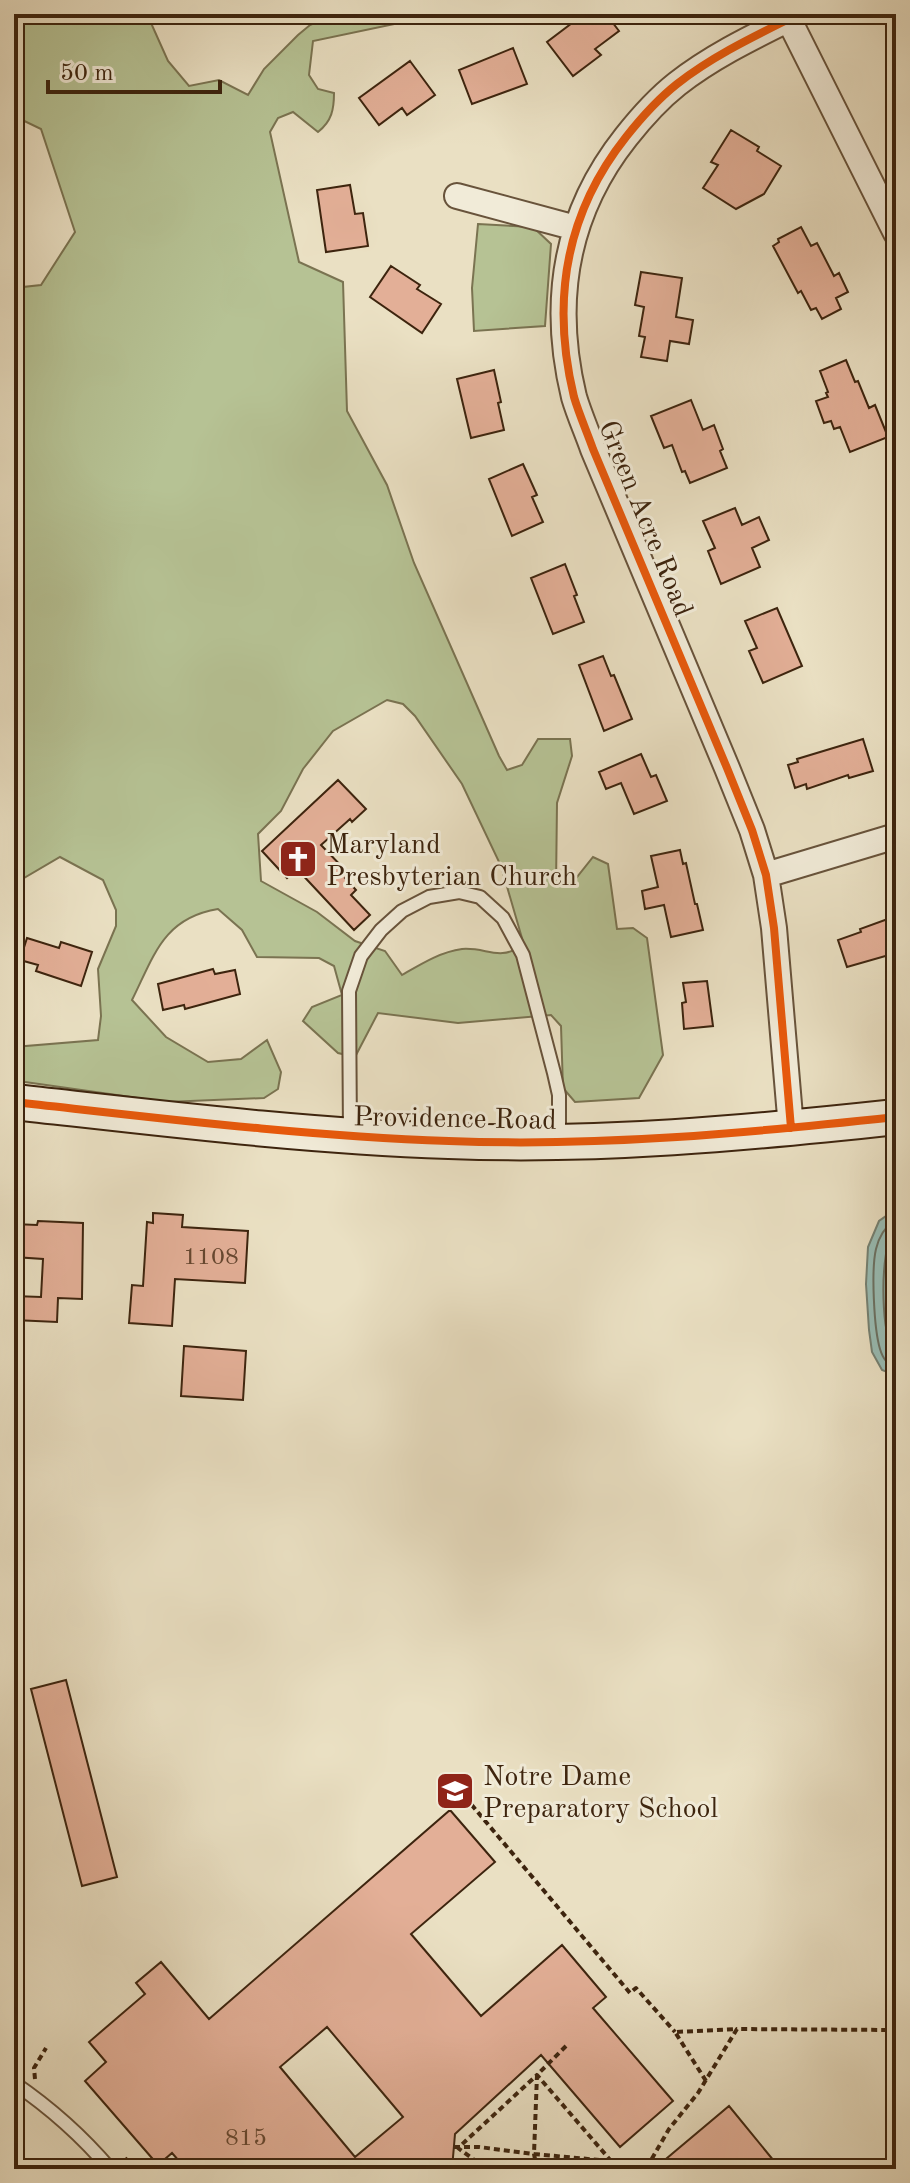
<svg xmlns="http://www.w3.org/2000/svg" width="910" height="2183" font-family="'Old Standard TT',serif">
  <style>
    .green { fill: #b6c294; stroke: #7a7351; stroke-width: 2; fill-rule: evenodd }
    .water { fill: #98bdb5; stroke: #748072; stroke-width: 2 }
    .lines { fill: none; stroke-linecap: round; stroke-linejoin: round }
    .shore { stroke: #6a7062; stroke-width: 2 }
    .building { fill: #e3af97; stroke: #3d240e; stroke-width: 2; fill-rule: evenodd }
    .lane-casing { stroke: #68533b; stroke-width: 16 }
    .street-casing { stroke: #68533b; stroke-width: 28 }
    .secondary-casing { stroke: #3d240e; stroke-width: 38 }
    .path { stroke: #3d240e; stroke-width: 4; stroke-dasharray: 6 4; stroke-linecap: butt }
    .lane { stroke: #f1ebd8; stroke-width: 12 }
    .street { stroke: #f1ebd8; stroke-width: 24 }
    .secondary { stroke: #f1ebd8; stroke-width: 34 }
    .cycleway-casing { stroke: #f1ebd8; stroke-width: 13 }
    .cycleway { stroke: #e8590c; stroke-width: 8 }
    .labels { text-anchor: middle; stroke-width: 6; stroke-linejoin: round; paint-order: stroke }
    .number-label { font-size: 24px; fill: #664730 }
    .street-label { font-size: 28px; fill: #3d240e; stroke: #f1ebd8 }
    .poi-label { font-size: 28px; fill: #3d240e; stroke: #f1ebd8; text-anchor: start }
  </style>
  <rect width="100%" height="100%" fill="#eae0c3"/>
  <filter id="stains"><feTurbulence type="fractalNoise" baseFrequency=".0025" numOctaves="4"/><feColorMatrix values="0 0 0 0 .2 0 0 0 0 .09 0 0 0 0 .02 0 0 0 .5 -.17"/></filter>
  <radialGradient id="worn" r=".72"><stop offset=".6" stop-color="#630" stop-opacity="0"/><stop offset="1" stop-color="#630" stop-opacity=".3"/></radialGradient>
  <!-- green -->
  <path class="green" d="M 36,14 L 147,14 L 168,61 L 189,86 L 219,80 L 248,95 L 264,69 L 298,35 L 310,25 L 334,14 L 442,14 L 313,41 L 309,75 L 318,89 L 334,93 C 334,109 332,121 318,132 L 293,112 L 278,118 L 270,132 L 299,262 L 343,282 L 347,411 L 387,485 L 414,563 L 499,756 L 507,770 L 522,765 L 538,739 L 570,739 L 572,756 L 557,803 L 556,886 L 573,882 L 593,857 L 608,864 L 617,929 L 633,928 L 647,938 L 663,1055 L 639,1098 L 575,1102 L 563,1088 L 561,1026 L 551,1015 L 458,1023 L 378,1013 L 355,1057 L 338,1053 L 303,1021 L 312,1007 L 342,995 L 334,966 L 319,958 L 257,957 L 242,930 L 218,909 C 163,918 154,956 132,1000 L 166,1037 L 208,1062 L 241,1059 L 267,1040 L 281,1072 L 278,1089 L 264,1098 L 166,1102 L 25,1082 L 14,1078 L 14,1047 L 98,1040 L 101,1016 L 98,969 L 116,926 L 116,910 L 103,880 L 60,857 L 19,881 L 14,887 L 14,400 C 31,372 16,365 14,339 C 13,323 14,305 14,288 L 41,285 L 75,232 L 41,129 L 14,116 L 14,24 L 37,18 ZM 387,700 L 403,704 L 415,716 L 462,784 L 501,866 L 524,945 C 497,962 488,947 462,949 C 440,952 421,964 402,975 L 385,951 L 355,941 L 317,912 L 261,881 L 258,834 L 281,811 L 303,769 L 333,731 Z
    M 478,224 L 533,227 L 551,244 L 545,326 L 474,331 L 472,288 Z"/>
  <!-- water -->
  <path class="water" d="M 896,1209 L 896,1375 L 895,1375 L 882,1370 L 872,1352 L 869,1330 L 866,1284 L 868,1247 L 879,1221 Z"/>
  <g class="lines">
    <!-- shore -->
    <path class="shore" d="M 896,1218 C 886,1226 879,1236 876,1249 C 871,1270 874,1329 880,1349 C 883,1359 887,1364 896,1367
      M 896,1231 C 891,1238 887,1246 886,1254 C 882,1279 881,1336 896,1356"/>
  </g>
  <!-- building -->
  <path class="building" d="M 584,14 L 606,14 L 619,31 L 595,49 L 601,55 L 573,76 L 547,42 Z
    M 513,48 L 527,84 L 472,104 L 459,70 Z
    M 410,61 L 435,95 L 407,115 L 402,108 L 379,125 L 359,98 Z
    M 731,130 L 759,147 L 757,151 L 781,166 L 764,194 L 736,209 L 703,188 L 718,165 L 711,162 Z
    M 350,185 L 355,214 L 363,213 L 368,246 L 326,252 L 317,190 Z
    M 801,227 L 811,246 L 817,243 L 834,276 L 839,273 L 848,292 L 836,298 L 841,309 L 822,319 L 816,308 L 811,310 L 801,291 L 798,293 L 773,246 L 779,242 L 778,239 Z
    M 391,266 L 420,285 L 417,289 L 441,304 L 422,333 L 370,297 Z
    M 641,272 L 682,278 L 676,317 L 693,320 L 689,344 L 670,341 L 667,361 L 641,357 L 645,337 L 639,336 L 644,307 L 635,305 Z
    M 846,360 L 855,382 L 858,381 L 869,408 L 875,405 L 888,437 L 850,452 L 840,427 L 834,429 L 831,421 L 824,423 L 816,401 L 828,397 L 826,393 L 828,392 L 820,371 Z
    M 494,370 L 501,402 L 498,403 L 504,430 L 471,438 L 457,379 Z
    M 691,400 L 703,430 L 714,425 L 723,449 L 720,451 L 727,468 L 690,483 L 685,471 L 682,472 L 672,445 L 664,448 L 651,416 Z
    M 523,464 L 537,495 L 532,497 L 543,522 L 512,536 L 489,479 Z
    M 735,508 L 742,525 L 759,517 L 769,540 L 752,548 L 760,567 L 721,584 L 708,551 L 715,548 L 703,521 Z
    M 565,564 L 577,595 L 574,596 L 584,622 L 553,634 L 531,578 Z
    M 777,608 L 802,666 L 763,683 L 749,651 L 757,648 L 745,621 Z
    M 603,656 L 611,676 L 614,675 L 632,719 L 604,731 L 579,665 Z
    M 863,739 L 873,771 L 849,778 L 848,775 L 807,789 L 806,784 L 795,788 L 788,765 L 798,762 L 797,759 Z
    M 641,754 L 651,777 L 656,775 L 667,801 L 634,814 L 621,783 L 606,789 L 599,772 Z
    M 338,780 L 366,809 L 352,822 L 350,819 L 321,845 L 349,874 L 345,878 L 356,890 L 351,895 L 370,915 L 354,930 L 297,869 L 287,878 L 262,851 Z
    M 680,850 L 683,864 L 686,863 L 695,904 L 697,904 L 703,930 L 671,937 L 664,905 L 645,909 L 642,891 L 658,887 L 651,856 Z
    M 896,916 L 896,953 L 847,967 L 838,940 L 861,932 L 860,929 Z
    M 27,938 L 59,948 L 61,942 L 92,952 L 81,986 L 36,971 L 38,965 L 20,960 Z
    M 213,969 L 215,974 L 235,970 L 240,994 L 185,1009 L 184,1005 L 163,1010 L 158,984 Z
    M 707,981 L 713,1026 L 684,1029 L 682,1003 L 686,1002 L 683,983 Z
    M 153,1213 L 183,1215 L 182,1227 L 248,1231 L 245,1283 L 175,1279 L 172,1326 L 129,1323 L 132,1285 L 143,1286 L 147,1222 L 153,1223 Z
    M 38,1221 L 83,1223 L 82,1299 L 58,1298 L 57,1322 L 14,1320 L 14,1296 L 41,1297 L 43,1259 L 14,1257 L 14,1224 L 37,1225 Z
    M 184,1346 L 246,1351 L 243,1400 L 181,1396 Z
    M 66,1680 L 117,1877 L 82,1886 L 31,1689 Z
    M 450,1810 L 495,1862 L 411,1934 L 481,2016 L 562,1945 L 606,1997 L 593,2008 L 673,2101 L 620,2147 L 541,2055 L 455,2134 L 452,2169 L 186,2169 L 172,2153 L 158,2165 L 85,2081 L 106,2062 L 89,2042 L 145,1994 L 136,1983 L 161,1962 L 209,2019 ZM 327,2027 L 403,2117 L 355,2157 L 280,2067 Z
    M 729,2106 L 774,2161 L 765,2169 L 654,2169 Z"/>
  <g class="lines">
    <!-- lane casing -->
    <g class="lane-casing">
      <path id="lane" d="M 350,1134 L 349,991 L 361,956 L 381,930 L 402,911 L 429,897 L 459,892 L 480,897 L 503,918 L 523,955 L 554,1073 L 559,1095 L 559,1139
        M 14,2083 C 49,2107 82,2136 110,2169"/>
    </g>
    <!-- street casing -->
    <g class="street-casing">
      <path id="street" d="M 786,14 L 896,233
        M 457,196 L 576,228
        M 766,875 L 896,836
        M 791,1128 L 774,928 L 766,875 L 752,830 L 727,768 L 593,449 C 587,432 579,414 574,397 C 551,302 565,214 626,137 C 641,118 658,99 677,84 C 714,55 757,35 799,14"/>
    </g>
    <!-- secondary casing -->
    <g class="secondary-casing">
      <path id="secondary" d="M 14,1102 C 159,1118 303,1136 449,1141 C 598,1147 748,1133 896,1117"/>
    </g>
    <!-- path -->
    <path class="path" d="M 465,1797 L 630,1993 L 636,1988 L 675,2032
      M 566,2046 L 537,2075 L 534,2154 L 610,2161
      M 35,2079 L 34,2068 L 46,2048
      M 706,2081 L 675,2032 L 737,2029
      M 454,2147 L 479,2147 L 534,2154 L 537,2169
      M 125,2158 L 135,2169
      M 485,2169 L 480,2164 L 458,2148 L 537,2075 L 618,2169
      M 635,2169 L 650,2162 L 669,2129 L 698,2093 L 737,2029 L 896,2030"/>
    <!-- lane -->
    <use href="#lane" class="lane"/>
    <!-- street -->
    <use href="#street" class="street"/>
    <!-- secondary -->
    <use href="#secondary" class="secondary"/>
    <!-- cycleway casing -->
    <g class="cycleway-casing">
      <path id="cycleway" d="M 14,1102 C 159,1118 303,1136 449,1141 C 598,1147 748,1133 896,1117
        M 791,1128 L 774,928 L 766,875 L 752,830 L 727,768 L 593,449 C 587,432 579,414 574,397 C 551,302 565,214 626,137 C 641,118 658,99 677,84 C 714,55 757,35 799,14"/>
    </g>
    <!-- cycleway -->
    <use href="#cycleway" class="cycleway"/>
  </g>
  <!-- icons -->
  <defs>
    <g id="church-square" transform="scale(2)"><rect x="-9" y="-9" width="18" height="18" rx="4" fill="#8f2418" stroke="#f1ebd8"/><path d="M-1.2-6h2.4v3.5h3.3v2.4h-3.3V6h-2.4V-.1h-3.3v-2.4h3.3Z" fill="#fff"/></g>
    <g id="school-square" transform="scale(2)"><rect x="-9" y="-9" width="18" height="18" rx="4" fill="#8f2418" stroke="#f1ebd8"/><path d="M0-5L7-2L0 1L-7-2ZM-4 1L0 2.5L4 1V4Q0 6-4 4Z" fill="#fff"/></g>
  </defs>
  <g fill-rule="evenodd">
    <use href="#church-square" x="298" y="859"/>
    <use href="#school-square" x="455" y="1791"/>
  </g>
  <g class="labels">
    <!-- number labels -->
    <g class="number-label">
      <text x="211" y="1264">1108</text>
      <text x="246" y="2145">815</text>
    </g>
    <!-- street labels -->
    <g class="street-label">
      <text transform="translate(647 518) rotate(68)" y="10">Green Acre Road</text>
      <text transform="translate(455 1117) rotate(1)" y="10">Providence Road</text>
    </g>
    <!-- poi labels -->
    <g class="poi-label">
      <text x="326" y="853">Maryland<tspan x="326" dy="32">Presbyterian Church</tspan></text>
      <text x="483" y="1785">Notre Dame<tspan x="483" dy="32">Preparatory School</tspan></text>
    </g>
  </g>
  <!-- margin -->
  <rect width="910" height="2183" fill="none" stroke="#eae0c3" stroke-width="48"/>
  <rect x="16" y="16" width="878" height="2151" fill="none" stroke="#3d240e" stroke-width="4"/>
  <rect x="24" y="24" width="862" height="2135" fill="none" stroke="#3d240e" stroke-width="2"/>
  <!-- scale -->
  <path d="M48 80v12h172v-12" fill="none" stroke="#3d240e" stroke-width="4"/>
  <text x="60" y="80" font-size="24" fill="#3d240e" stroke="#f1ebd8" stroke-width="6" paint-order="stroke">50 m</text>
  <rect width="100%" height="100%" filter="url(#stains)"/>
  <rect width="100%" height="100%" fill="url(#worn)"/>
</svg>
